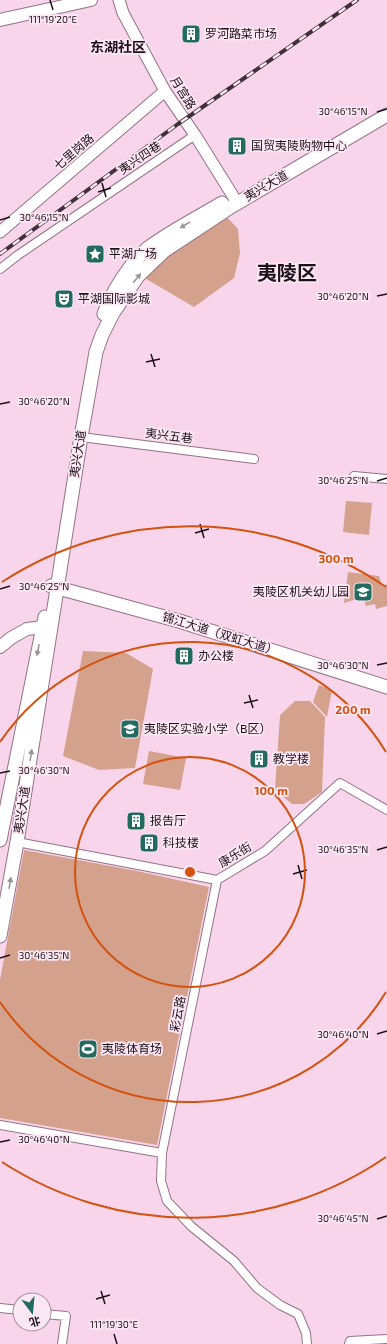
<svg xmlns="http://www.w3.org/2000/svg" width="387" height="1344" font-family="'Exo 2','Noto Sans SC',sans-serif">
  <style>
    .green { fill: #d4a18d }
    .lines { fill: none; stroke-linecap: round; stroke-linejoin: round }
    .minor-casing { stroke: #937387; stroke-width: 10 }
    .tertiary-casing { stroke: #937387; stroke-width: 13 }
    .secondary-casing { stroke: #937387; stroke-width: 14 }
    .primary-casing { stroke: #937387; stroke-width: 15 }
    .minor { stroke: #fff; stroke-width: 8 }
    .tertiary { stroke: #fff; stroke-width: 11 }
    .secondary { stroke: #fff; stroke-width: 12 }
    .primary { stroke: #fff; stroke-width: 13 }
    .rail-casing { stroke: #3f303a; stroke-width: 4 }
    .rail { stroke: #fce7f4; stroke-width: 2.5; stroke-dasharray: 8; stroke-linecap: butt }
    .oneway { fill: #999498 }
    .ticks { fill: none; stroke: #1d1119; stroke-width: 1.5 }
    .ring { fill: none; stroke: #d4520d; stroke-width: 2 }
    .labels { text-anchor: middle; stroke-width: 3.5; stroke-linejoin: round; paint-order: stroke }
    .poi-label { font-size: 12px; fill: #1d1119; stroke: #fce7f4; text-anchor: start }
    .street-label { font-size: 12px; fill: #1d1119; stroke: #fce7f4 }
    .quarter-label { font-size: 14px; font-weight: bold; fill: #1d1119; stroke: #fce7f4 }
    .town-label { font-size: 20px; font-weight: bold; fill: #1d1119; stroke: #fce7f4 }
    .ticks-label { font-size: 10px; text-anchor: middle; fill: #1d1119; stroke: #fce7f4; stroke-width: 3.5; stroke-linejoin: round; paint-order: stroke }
    .centre { fill: #d4520d; stroke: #fce7f4; stroke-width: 2 }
    .ring-label { font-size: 12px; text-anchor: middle; font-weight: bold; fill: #d4520d; stroke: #fce7f4; stroke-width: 3.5; stroke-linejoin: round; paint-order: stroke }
  </style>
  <rect width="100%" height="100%" fill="#f8d5eb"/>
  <!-- green -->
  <path class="green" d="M 225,215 L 238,229 L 240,253 L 234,278 L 194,307 L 143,277 L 170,252 Z
    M 346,501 L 372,503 L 369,535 L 343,532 Z
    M 348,572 L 379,576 L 382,586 L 387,584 L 387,606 L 376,609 L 375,604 L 366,606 L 363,597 L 344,603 Z
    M 83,651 L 126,653 L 153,669 L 135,768 L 99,770 L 63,756 Z
    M 319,685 L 332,690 L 327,717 L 313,702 Z
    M 295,701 L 310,701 L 325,717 L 322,792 L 304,804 L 292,804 L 275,790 L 280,715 Z
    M 149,751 L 186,758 L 180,790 L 143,784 Z
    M 24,850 L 137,871 L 209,887 L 157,1145 L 0,1118 L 0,980 Z"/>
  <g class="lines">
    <!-- minor casing -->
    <g class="minor-casing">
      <path id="minor" d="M 0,269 L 18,255 L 195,135
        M 81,437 L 254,459
        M 354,476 L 387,479
        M 17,842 L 217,880 L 265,851 L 340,783 L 387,810
        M 217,880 L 162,1153 L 161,1181 L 167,1201 L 192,1227 L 234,1261 L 257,1288 L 280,1305 L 298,1314 L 306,1333 L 307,1344
        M 0,1125 L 162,1153
        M 0,1308 L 20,1310
        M 44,1314 L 66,1316 L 62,1344
        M 349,1344 L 350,1341 L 387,1339"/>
    </g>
    <!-- tertiary casing -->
    <g class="tertiary-casing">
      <path id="tertiary" d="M 119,0 L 123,13 L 165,91 L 195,135 L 233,196
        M 0,232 L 165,91"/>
    </g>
    <!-- secondary casing -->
    <g class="secondary-casing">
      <path id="secondary" d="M 0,20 L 91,0
        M 0,647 L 11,638 L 27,629 L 43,627"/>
    </g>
    <!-- primary casing -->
    <g class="primary-casing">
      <path id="primary" d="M 104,314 C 112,292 130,263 148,248 C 171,231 197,218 222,203
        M 51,586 L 179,621 L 387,687
        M 0,840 L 45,617
        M 0,936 L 17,842 L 81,437 L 96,352 L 102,335 L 113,313 L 138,276 L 164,251 L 229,208 L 387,115"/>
    </g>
    <!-- minor -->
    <use href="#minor" class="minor"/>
    <!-- tertiary -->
    <use href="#tertiary" class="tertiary"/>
    <!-- secondary -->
    <use href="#secondary" class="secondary"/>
    <!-- primary -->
    <use href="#primary" class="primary"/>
    <!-- rail casing -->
    <g class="rail-casing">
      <path id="rail" d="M 0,254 L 178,124 L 357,0"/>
    </g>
    <!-- rail -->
    <use href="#rail" class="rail"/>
  </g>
  <!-- one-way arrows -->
  <defs><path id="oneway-solid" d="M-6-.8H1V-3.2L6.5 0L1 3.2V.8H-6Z"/></defs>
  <g class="oneway">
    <use href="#oneway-solid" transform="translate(185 225) rotate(149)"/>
    <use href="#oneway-solid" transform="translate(137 278) rotate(-51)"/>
    <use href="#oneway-solid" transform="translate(38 650) rotate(101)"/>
    <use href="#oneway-solid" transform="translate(31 755) rotate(-81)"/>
    <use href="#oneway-solid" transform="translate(10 883) rotate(-80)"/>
  </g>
  <!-- ticks -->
  <path class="ticks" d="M 50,0 L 53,10M 377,112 L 387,109M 102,183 L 106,197M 98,192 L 111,188M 0,220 L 10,217M 377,296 L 387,294M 151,354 L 155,367M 146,362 L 160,359M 0,404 L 10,402M 377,481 L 387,478M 200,524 L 204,538M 195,533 L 209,529M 0,589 L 10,586M 377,665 L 387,663M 249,695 L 253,708M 244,703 L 258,700M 0,773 L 10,771M 377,850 L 387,847M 298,865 L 302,879M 293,874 L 307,870M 0,958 L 10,955M 377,1034 L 387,1031M 0,1142 L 10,1140M 377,1219 L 387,1216M 101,1291 L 105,1304M 96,1299 L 110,1295M 114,1334 L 117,1344"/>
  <!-- distance rings -->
  <g class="ring">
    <circle cx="190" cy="872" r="115"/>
    <path d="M386 992A230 230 0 0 1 0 1002M0 742A230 230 0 0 1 386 752"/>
    <path d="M386 1157A346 346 0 0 1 2 1162M2 582A346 346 0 0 1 386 587"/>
  </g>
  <!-- icons -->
  <defs>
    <g id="building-square" transform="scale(1)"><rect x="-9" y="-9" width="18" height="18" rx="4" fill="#236a61" stroke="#fce7f4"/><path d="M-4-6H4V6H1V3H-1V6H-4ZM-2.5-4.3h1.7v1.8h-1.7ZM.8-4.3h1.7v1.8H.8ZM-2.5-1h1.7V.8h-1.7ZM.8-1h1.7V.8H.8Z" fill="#fff"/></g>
    <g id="sight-square" transform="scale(1)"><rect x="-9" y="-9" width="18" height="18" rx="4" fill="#236a61" stroke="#fce7f4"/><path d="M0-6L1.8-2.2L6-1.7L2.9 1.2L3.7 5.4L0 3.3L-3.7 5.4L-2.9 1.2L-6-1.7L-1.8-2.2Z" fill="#fff"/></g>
    <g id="theatre-square" transform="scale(1)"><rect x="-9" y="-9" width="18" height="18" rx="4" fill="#236a61" stroke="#fce7f4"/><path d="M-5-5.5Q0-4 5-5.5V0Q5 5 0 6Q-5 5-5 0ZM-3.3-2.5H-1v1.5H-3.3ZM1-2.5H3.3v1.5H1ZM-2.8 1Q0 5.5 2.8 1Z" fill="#fff"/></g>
    <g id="school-square" transform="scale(1)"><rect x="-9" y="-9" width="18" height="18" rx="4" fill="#236a61" stroke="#fce7f4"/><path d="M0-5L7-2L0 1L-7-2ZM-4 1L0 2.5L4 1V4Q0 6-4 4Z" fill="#fff"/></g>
    <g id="stadium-square" transform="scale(1)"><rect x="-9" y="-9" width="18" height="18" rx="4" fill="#236a61" stroke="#fce7f4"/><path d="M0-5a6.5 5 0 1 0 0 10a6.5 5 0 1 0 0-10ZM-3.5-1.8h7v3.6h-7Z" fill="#fff"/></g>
  </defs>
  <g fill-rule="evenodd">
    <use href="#building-square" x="191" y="34"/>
    <use href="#building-square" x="237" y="146"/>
    <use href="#sight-square" x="95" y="254"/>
    <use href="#theatre-square" x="64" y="299"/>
    <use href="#school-square" x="363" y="592"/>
    <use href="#building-square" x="184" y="656"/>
    <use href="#school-square" x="130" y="729"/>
    <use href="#building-square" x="259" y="759"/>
    <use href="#building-square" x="136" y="821"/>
    <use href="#building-square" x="149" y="843"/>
    <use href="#stadium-square" x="88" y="1049"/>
  </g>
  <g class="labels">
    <!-- poi labels -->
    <g class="poi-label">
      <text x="205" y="38">罗河路菜市场</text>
      <text x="251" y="150">国贸夷陵购物中心</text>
      <text x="109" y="258">平湖广场</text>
      <text x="78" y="303">平湖国际影城</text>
      <text x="349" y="596" text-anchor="end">夷陵区机关幼儿园</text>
      <text x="198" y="660">办公楼</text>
      <text x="144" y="733">夷陵区实验小学（B区）</text>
      <text x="273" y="763">教学楼</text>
      <text x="150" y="825">报告厅</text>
      <text x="163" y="847">科技楼</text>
      <text x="102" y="1053">夷陵体育场</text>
    </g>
    <!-- street labels -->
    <g class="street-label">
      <text transform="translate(183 93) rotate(58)" y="4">月宫路</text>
      <text transform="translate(74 152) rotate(-41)" y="4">七里岗路</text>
      <text transform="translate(140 158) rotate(-34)" y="4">夷兴四巷</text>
      <text transform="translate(266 186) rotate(-30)" y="4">夷兴大道</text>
      <text transform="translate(169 436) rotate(7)" y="4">夷兴五巷</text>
      <text transform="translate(78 454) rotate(-81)" y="4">夷兴大道</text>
      <text transform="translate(220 634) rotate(17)" y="4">锦江大道（双虹大道）</text>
      <text transform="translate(22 810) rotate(-81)" y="4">夷兴大道</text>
      <text transform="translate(235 855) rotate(-31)" y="4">康乐街</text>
      <text transform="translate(178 1014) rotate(-79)" y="4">彩云路</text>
    </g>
    <!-- quarter labels -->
    <g class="quarter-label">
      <text x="118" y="52">东湖社区</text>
    </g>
    <!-- town labels -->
    <g class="town-label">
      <text x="287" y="280">夷陵区</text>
    </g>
  </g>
  <g class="ticks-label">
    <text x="53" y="23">111°19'20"E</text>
    <text x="343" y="115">30°46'15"N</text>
    <text x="44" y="221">30°46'15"N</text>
    <text x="343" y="300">30°46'20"N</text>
    <text x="44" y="405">30°46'20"N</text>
    <text x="343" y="484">30°46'25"N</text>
    <text x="44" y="590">30°46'25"N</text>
    <text x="343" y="669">30°46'30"N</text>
    <text x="44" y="774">30°46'30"N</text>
    <text x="343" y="853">30°46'35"N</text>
    <text x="44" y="959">30°46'35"N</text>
    <text x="343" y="1038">30°46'40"N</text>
    <text x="44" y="1143">30°46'40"N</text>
    <text x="343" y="1222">30°46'45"N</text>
    <text x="114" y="1328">111°19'30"E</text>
  </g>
  <circle cx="190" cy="872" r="6" class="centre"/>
  <g class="ring-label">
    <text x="336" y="563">300 m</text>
    <text x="353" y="714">200 m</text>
    <text x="271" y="795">100 m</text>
  </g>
  <!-- north arrow -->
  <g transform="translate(32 1312) rotate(164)"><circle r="19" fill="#fce7f4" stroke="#a3919c"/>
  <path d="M0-3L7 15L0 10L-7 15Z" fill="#236a61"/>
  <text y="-6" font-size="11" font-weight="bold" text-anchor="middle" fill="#1d1119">北</text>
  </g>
</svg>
